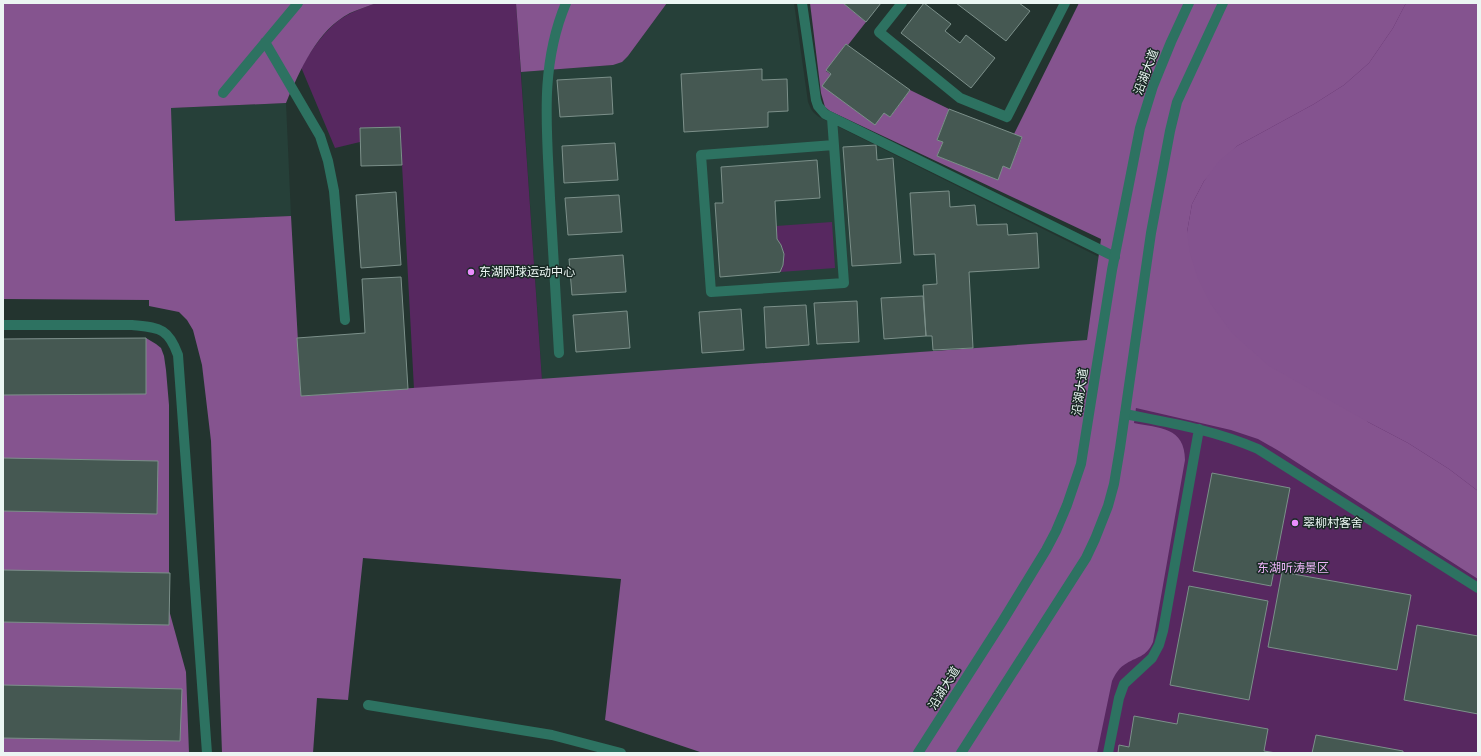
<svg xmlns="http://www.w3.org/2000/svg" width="1481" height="756" font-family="'Titillium Web','Noto Sans SC',sans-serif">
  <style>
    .built { fill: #264039 }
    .green { fill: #572860 }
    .forest { fill: #85548f }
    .water { fill: #84538f }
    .building { fill: #455852; stroke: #7c908a }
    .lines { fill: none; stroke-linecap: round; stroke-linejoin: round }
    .service { stroke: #2d7261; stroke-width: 10 }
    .minor { stroke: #2d7261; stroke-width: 10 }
    .poi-dot { fill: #ea8dfd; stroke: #192a25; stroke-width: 1.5 }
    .labels { text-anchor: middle; stroke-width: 3; stroke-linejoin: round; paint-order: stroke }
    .street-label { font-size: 12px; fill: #ebf6f3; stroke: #192a25 }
    .poi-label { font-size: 12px; fill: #ebf6f3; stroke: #192a25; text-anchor: start }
    .park-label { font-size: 12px; fill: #edb4f8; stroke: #192a25 }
  </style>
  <rect width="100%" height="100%" fill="#23342f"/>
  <!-- built -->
  <path class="built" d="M 667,3 L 794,3 L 808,102 L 811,109 L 814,113 L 819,117 L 1099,257 L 1087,340 L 542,380 L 521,72 L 613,65 L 628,56 Z
    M 286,103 L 291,216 L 175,221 L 171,108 Z"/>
  <!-- green -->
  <path class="green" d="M 377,3 L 516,3 L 542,380 L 414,389 L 400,127 L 360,128 L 360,142 L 335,148 L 301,67 C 314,47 328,24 351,13 C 359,9 368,6 377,3 Z
    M 1237,3 L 1478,3 L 1478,753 L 980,753 L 1136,408 Z
    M 832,222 L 835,268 L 780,272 L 783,265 L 784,254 L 781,245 L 777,239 L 776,226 Z"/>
  <!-- forest -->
  <path class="forest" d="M 3,3 L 377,3 C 368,6 359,9 350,13 C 317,30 300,70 286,103 L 171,108 L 175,221 L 291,216 L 301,396 L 1087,340 L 1101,239 L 830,111 L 825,107 L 821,93 L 810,3 L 843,3 L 866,22 L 848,45 L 846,44 L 826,71 L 890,117 L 910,90 L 949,109 L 937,140 L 943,142 L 937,156 L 998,179 L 1003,166 L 1010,168 L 1022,138 L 1014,134 L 1079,3 L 1406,3 L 1393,28 L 1369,63 L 1344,85 L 1314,104 L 1237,146 L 1204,181 L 1192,204 L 1187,232 L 1368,422 L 1408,443 L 1449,469 L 1478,491 L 1478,579 L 1279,451 L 1258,439 L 1231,430 L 1136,408 L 1134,423 C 1159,428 1185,427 1185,460 L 1153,642 C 1146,658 1137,656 1124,665 C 1118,669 1115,675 1112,681 L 1097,753 L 703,753 L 605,720 L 621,579 L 363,558 L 348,700 L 317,698 L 313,753 L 222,753 L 211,441 L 202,365 L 193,330 L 187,320 L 179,312 L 149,306 L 149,300 L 3,299 Z
    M 516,3 L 667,3 L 628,56 L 622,62 L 613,65 L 521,72 Z
    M 146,338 L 156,344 L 161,348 L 164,356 L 166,370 L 169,405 L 169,610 L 186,672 L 189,753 L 3,753 L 3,339 Z"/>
  <!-- water -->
  <path class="water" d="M 1406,3 L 1478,3 L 1478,491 L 1449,469 L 1408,443 L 1368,422 L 1269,366 L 1232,333 L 1210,303 L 1198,279 L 1190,253 L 1187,232 L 1192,204 L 1204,181 L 1219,161 L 1237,146 L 1314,104 L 1344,85 L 1369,63 L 1393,28 Z"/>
  <!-- building -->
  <path class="building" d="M 843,3 L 881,3 L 866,22 Z
    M 924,3 L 951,24 L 945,31 L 960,43 L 966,35 L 995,58 L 971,88 L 901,33 Z
    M 956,3 L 1019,3 L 1030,11 L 1006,41 Z
    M 846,44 L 910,90 L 890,117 L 884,113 L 875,125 L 822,86 L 831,74 L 826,70 Z
    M 762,69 L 762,80 L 787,79 L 788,111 L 768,112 L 768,127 L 684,132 L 681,74 Z
    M 611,77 L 613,114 L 560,117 L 557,80 Z
    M 949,109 L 1022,137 L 1010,169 L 1003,166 L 998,180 L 937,156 L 943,142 L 937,140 Z
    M 400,127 L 402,165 L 361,166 L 360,128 Z
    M 615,143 L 618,180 L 564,183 L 562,146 Z
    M 876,145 L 877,160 L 893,158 L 901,263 L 852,266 L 843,147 Z
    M 817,160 L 820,198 L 775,201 L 777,239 L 781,245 L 784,254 L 783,265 L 780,272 L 720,277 L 715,203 L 723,203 L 721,167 Z
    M 949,191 L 950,207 L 975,205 L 977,225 L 1007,224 L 1008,235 L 1037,233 L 1039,268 L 969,272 L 973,348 L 933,350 L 932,336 L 926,336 L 923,285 L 937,284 L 935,254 L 914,255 L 910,193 Z
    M 396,192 L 401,265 L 361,268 L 356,195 Z
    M 619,195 L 622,232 L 568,235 L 565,198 Z
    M 623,255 L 626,292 L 572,295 L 569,259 Z
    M 401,277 L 408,389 L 301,396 L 297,338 L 365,333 L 362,279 Z
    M 923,296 L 926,336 L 884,339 L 881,298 Z
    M 857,301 L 859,342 L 817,344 L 814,303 Z
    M 806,305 L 809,345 L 766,348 L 764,307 Z
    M 741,309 L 744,350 L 702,353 L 699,312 Z
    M 627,311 L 630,348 L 576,352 L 573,315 Z
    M 146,338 L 146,394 L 3,395 L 3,339 Z
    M 3,458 L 158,461 L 157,514 L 3,511 Z
    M 1212,473 L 1290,488 L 1271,586 L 1193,571 Z
    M 3,570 L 170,573 L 169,625 L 3,622 Z
    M 1282,572 L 1411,595 L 1397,670 L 1268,647 Z
    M 1189,586 L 1268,601 L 1249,700 L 1170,685 Z
    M 1417,625 L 1478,636 L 1478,714 L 1404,700 Z
    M 3,685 L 182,689 L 180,741 L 3,738 Z
    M 1179,713 L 1268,729 L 1264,751 L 1276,753 L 1118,753 L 1119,745 L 1129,747 L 1134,716 L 1177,724 Z
    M 1316,735 L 1403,751 L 1403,753 L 1312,753 Z"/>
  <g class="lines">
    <!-- service -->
    <path class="service" d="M 802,3 L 816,100 L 818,106 L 825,114 L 1115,257
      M 902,3 L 879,32 L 960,98 L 1007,117 L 1065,3
      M 265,42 L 320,136 L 328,161 L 334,191 L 345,320
      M 223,93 L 298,3
      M 832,118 L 844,283 L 711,292 L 701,155 L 834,145
      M 3,325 L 132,325 C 159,328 168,327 178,355 L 207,753
      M 559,353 C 556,301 553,250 550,198 C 547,130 539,67 566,3
      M 1125,414 C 1171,423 1214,430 1258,449 L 1478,588
      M 368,705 L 552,735 L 621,753
      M 1108,753 L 1119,698 L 1124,684 L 1152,658 L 1159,645 L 1163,631 L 1199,429"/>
    <!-- minor -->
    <path class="minor" d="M 918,753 L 1002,622 L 1046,550 L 1056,531 L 1067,505 L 1081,464 L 1112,270 L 1140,128 L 1153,86 L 1171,42 L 1189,3
      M 961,753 L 1086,558 L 1095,539 L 1108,506 L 1114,484 L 1120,448 L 1151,233 L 1170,131 L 1177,102 L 1223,3"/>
  </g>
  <!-- markers -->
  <g class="poi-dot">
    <circle cx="471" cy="272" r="4"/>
    <circle cx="1295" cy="523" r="4"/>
  </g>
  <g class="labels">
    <!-- street labels -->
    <g class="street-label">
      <text transform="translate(1146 72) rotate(-69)" y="4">沿湖大道</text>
      <text transform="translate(1080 392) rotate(-81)" y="4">沿湖大道</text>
      <text transform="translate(944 688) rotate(-58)" y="4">沿湖大道</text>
    </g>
    <!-- poi labels -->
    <g class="poi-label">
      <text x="479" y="276">东湖网球运动中心</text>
      <text x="1303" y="527">翠柳村客舍</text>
    </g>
    <!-- park labels -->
    <g class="park-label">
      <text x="1293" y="572">东湖听涛景区</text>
    </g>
  </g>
  <!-- border -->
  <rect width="1481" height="756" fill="none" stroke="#ebf6f3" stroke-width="8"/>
</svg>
